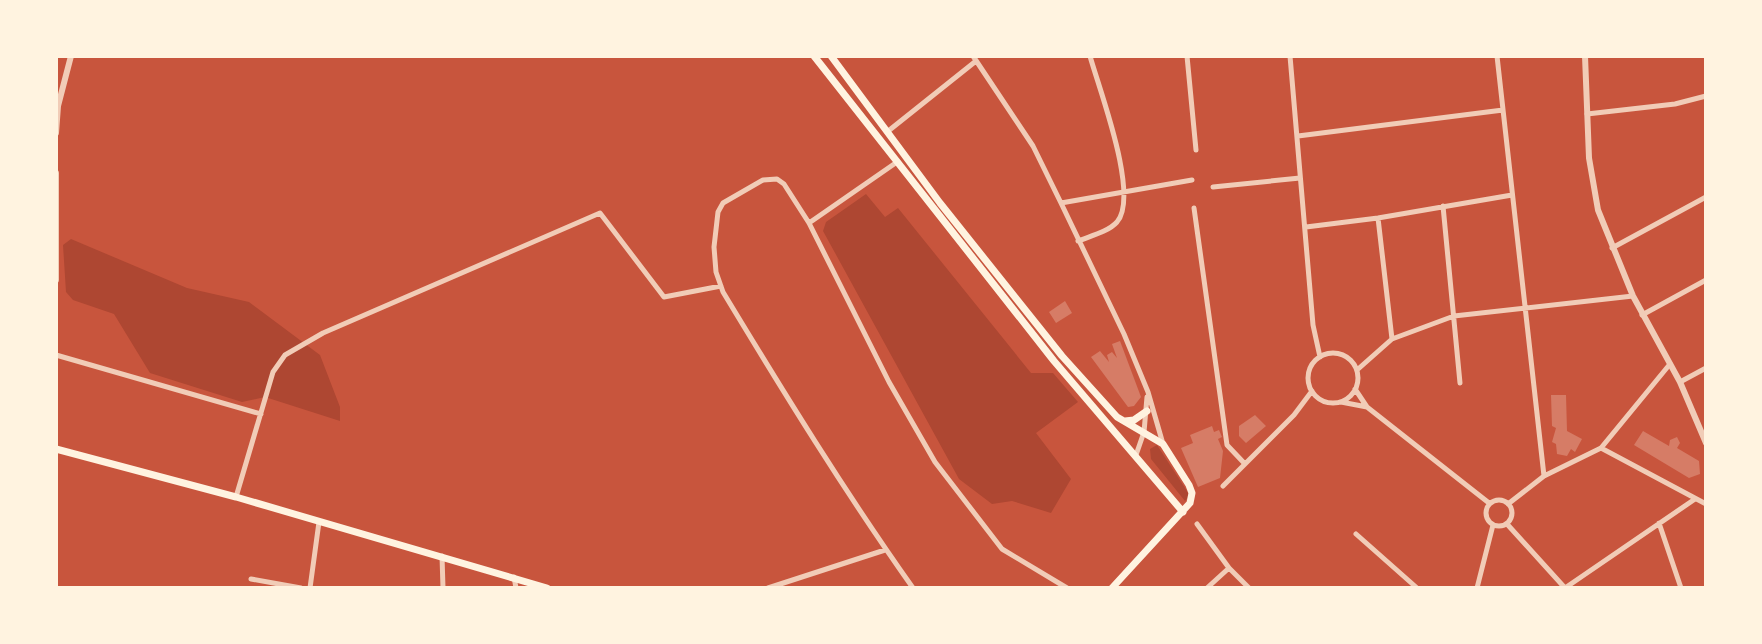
<svg xmlns="http://www.w3.org/2000/svg" width="1762" height="644" font-family="Commissioner,sans-serif">
  <style>
    .green { fill: #ae4732 }
    .building { fill: #d67c66 }
    .lines { fill: none; stroke-linecap: round; stroke-linejoin: round }
    .minor { stroke: #f1ccb7; stroke-width: 5 }
    .tertiary { stroke: #f1ccb7; stroke-width: 6 }
    .secondary { stroke: #fff3e0; stroke-width: 7 }
  </style>
  <rect width="100%" height="100%" fill="#c8553d"/>
  <!-- green -->
  <path class="green" d="M 866,194 L 885,217 L 898,208 L 1031,373 L 1053,373 L 1078,402 L 1036,433 L 1071,479 L 1051,513 L 1012,501 L 992,504 L 959,479 L 823,231 L 826,222 Z
    M 71,239 L 187,288 L 249,302 L 320,355 L 340,407 L 340,421 L 265,397 L 242,402 L 150,373 L 114,314 L 73,300 L 66,292 L 63,245 Z
    M 1157,445 L 1187,491 L 1189,496 L 1185,501 L 1151,459 L 1150,449 Z"/>
  <!-- building -->
  <path class="building" d="M 1065,301 L 1072,313 L 1056,323 L 1049,312 Z
    M 1120,341 L 1141,397 L 1134,406 L 1128,407 L 1091,357 L 1100,351 L 1109,362 L 1107,355 L 1112,352 L 1117,358 L 1112,344 Z
    M 1551,395 L 1566,395 L 1567,431 L 1582,439 L 1575,452 L 1571,449 L 1567,456 L 1557,454 L 1556,444 L 1552,442 L 1556,428 L 1552,426 Z
    M 1255,415 L 1266,426 L 1246,443 L 1239,436 L 1239,426 Z
    M 1212,426 L 1214,432 L 1219,430 L 1222,437 L 1218,439 L 1223,451 L 1220,478 L 1198,487 L 1181,448 L 1193,443 L 1190,435 Z
    M 1643,431 L 1669,446 L 1670,440 L 1677,437 L 1680,443 L 1677,448 L 1699,461 L 1700,474 L 1689,478 L 1634,445 Z"/>
  <g class="lines">
    <!-- minor -->
    <path class="minor" d="M 973,56 L 1033,146 L 1061,203 L 1124,334 L 1148,392 L 1163,444
      M 1187,56 L 1196,150
      M 1290,56 L 1313,325 L 1320,357
      M 1497,56 L 1544,476
      M 1587,114 L 1675,104 L 1706,96
      M 887,132 L 976,61
      M 1298,136 L 1503,110
      M 1213,187 L 1300,178
      M 1061,203 L 1192,180
      M 1443,206 L 1460,383
      M 1194,208 L 1227,445 L 1245,464
      M 1378,218 L 1392,339
      M 809,223 L 897,162
      M 1306,227 L 1378,218 L 1512,195
      M 1078,241 C 1090,236 1108,232 1117,222 C 1140,195 1099,89 1090,56
      M 1612,248 L 1706,197
      M 1642,315 L 1706,280
      M1308 378a25 25 0 1 1 50 0a25 25 0 1 1-50 0Z
      M 56,355 L 261,414
      M 1357,370 L 1392,339 L 1454,316 L 1633,296
      M 1680,382 L 1706,368
      M 1355,389 L 1367,407 L 1489,503
      M 1341,402 L 1367,407
      M 1601,448 L 1706,504
      M 1136,455 L 1144,432 L 1147,397
      M 1223,486 L 1294,415 L 1312,391
      M 236,497 L 273,372 L 285,355 L 323,333 L 600,213 L 664,297 L 721,286
      M1486 513a13 13 0 1 1 26 0a13 13 0 1 1-26 0Z
      M 1508,504 L 1544,476 L 1601,448 L 1670,364
      M 1659,523 L 1681,588
      M 1197,524 L 1229,568 L 1249,588
      M 1507,524 L 1565,588
      M 1356,534 L 1417,588
      M 442,556 L 443,588
      M 514,577 L 516,588
      M 251,579 L 301,588
      M 310,588 L 319,522
      M 768,588 L 885,550
      M 913,588 C 845,492 784,393 723,292 L 716,272 L 714,247 L 718,212 L 723,203 L 763,180 L 777,179 L 784,184 L 809,223 L 889,382 L 935,462 L 1002,549 L 1067,588
      M 1207,588 L 1229,568
      M 1477,588 L 1493,525
      M 1565,588 L 1695,499"/>
    <!-- tertiary -->
    <path class="tertiary" d="M 1585,56 L 1589,158 L 1598,210 L 1633,296 L 1680,382 L 1706,443
      M 56,133 L 58,106 L 71,56
      M 56,173 L 56,280"/>
    <!-- secondary -->
    <path class="secondary" d="M 814,56 L 1054,361 L 1183,512
      M 831,56 L 940,203 L 1062,356 L 1117,417 L 1163,444 L 1189,485 L 1192,493 L 1190,503 L 1112,588
      M 1125,421 L 1134,420 L 1147,411
      M 56,449 L 236,497 L 547,588"/>
  </g>
  <!-- border -->
  <rect width="1762" height="644" fill="none" stroke="#fff3e0" stroke-width="116"/>
</svg>
